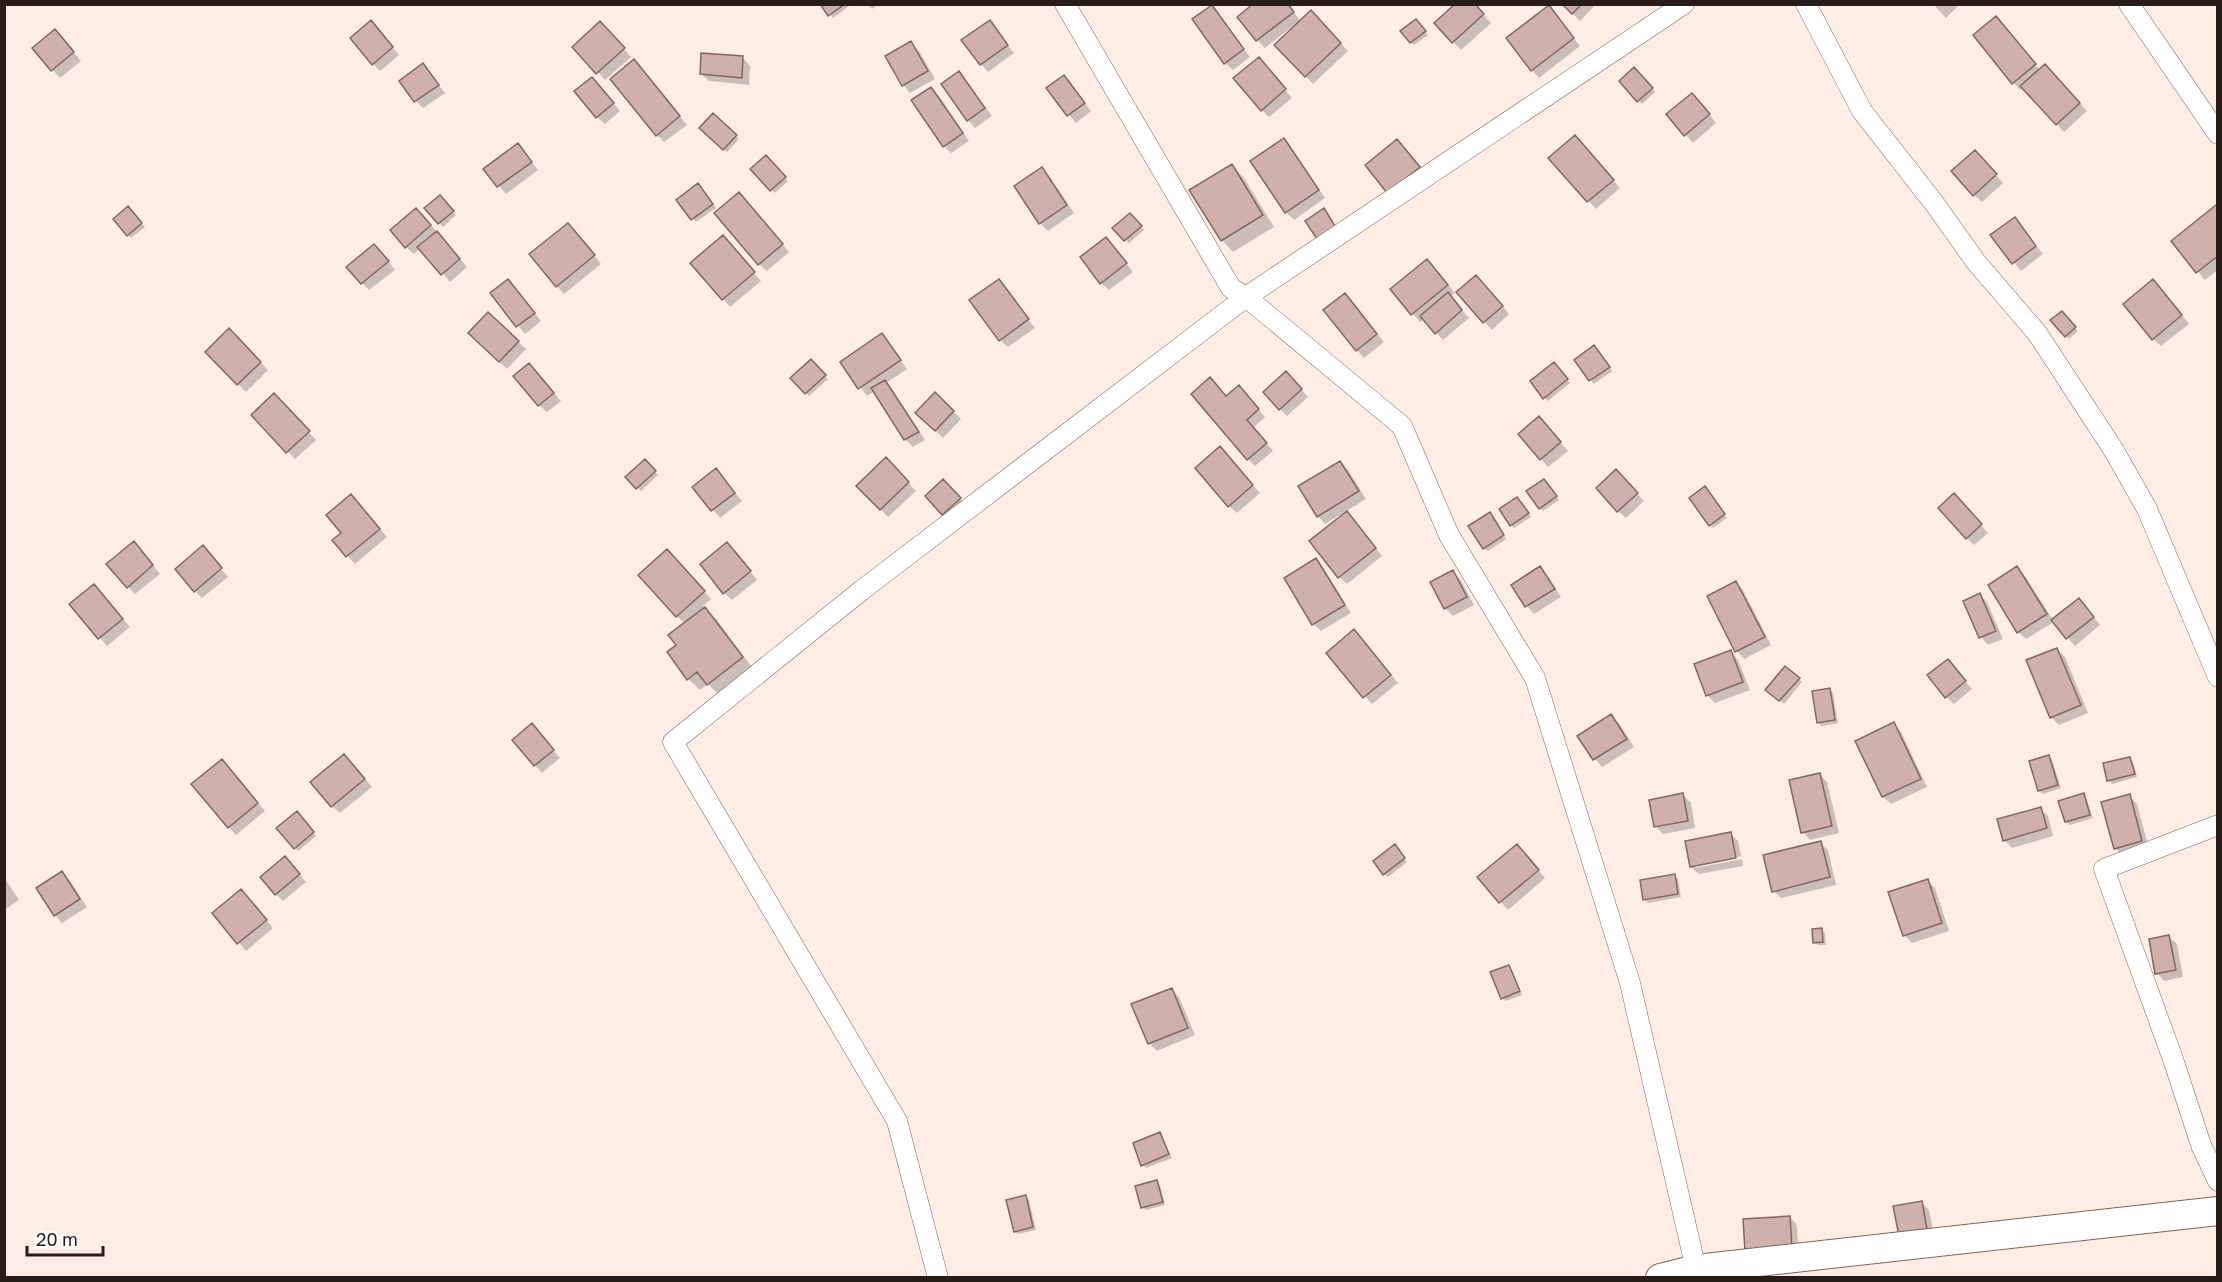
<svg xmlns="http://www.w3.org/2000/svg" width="2222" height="1282" font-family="'Golos Text',sans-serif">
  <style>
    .shadow { fill: #0003 }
    .building { fill: #cfb0ab; stroke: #836762; stroke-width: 1.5 }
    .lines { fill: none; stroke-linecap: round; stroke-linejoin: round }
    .street-casing { stroke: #7e655a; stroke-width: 21 }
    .secondary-casing { stroke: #7e655a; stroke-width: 30 }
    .street { stroke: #fff; stroke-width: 20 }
    .secondary { stroke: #fff; stroke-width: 28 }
  </style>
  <rect width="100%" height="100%" fill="#feede5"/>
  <!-- shadow -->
  <path class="shadow" d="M 822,4 L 852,4 L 833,18 Z
    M 867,4 L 880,4 L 872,9 Z
    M 1288,4 L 1301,22 L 1311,12 L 1348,51 L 1313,84 L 1276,45 L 1301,22 L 1299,21 L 1265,48 L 1257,40 Z
    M 1474,4 L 1491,23 L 1461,50 L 1436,24 Z
    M 1563,4 L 1596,4 L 1580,21 Z
    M 1933,4 L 1960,4 L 1946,18 Z
    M 1212,6 L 1250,57 L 1233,70 L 1225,63 Z
    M 1556,15 L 1580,46 L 1539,78 L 1532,70 Z
    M 989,22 L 1014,53 L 988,72 L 981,64 Z
    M 1419,24 L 1428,35 L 1414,45 L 1411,42 Z
    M 2004,26 L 2040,70 L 2053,73 L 2087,111 L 2064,132 L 2023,87 L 2020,90 L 2013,82 Z
    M 378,30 L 399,55 L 380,71 L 373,64 Z
    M 608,31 L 631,57 L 605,80 L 574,47 Z
    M 62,39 L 81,61 L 60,78 L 34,49 Z
    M 911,43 L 919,51 L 935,79 L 910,93 L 903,85 Z
    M 743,58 L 750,66 L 749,85 L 709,81 L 701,74 Z
    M 423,65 L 445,93 L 423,108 L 416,101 Z
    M 1266,67 L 1292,98 L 1269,117 L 1262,110 Z
    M 642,69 L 687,125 L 664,142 L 657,135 Z
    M 1634,69 L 1655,92 L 1642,104 L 1621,81 Z
    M 959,73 L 992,116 L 975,128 L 968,120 Z
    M 1064,76 L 1091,111 L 1076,123 L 1048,88 Z
    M 599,86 L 620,111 L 605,124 L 597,117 Z
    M 931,89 L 939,96 L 969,141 L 951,153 L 944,146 Z
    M 1700,102 L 1716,123 L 1693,143 L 1668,115 Z
    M 713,115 L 739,139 L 727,152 L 701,128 Z
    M 1284,140 L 1291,148 L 1325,198 L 1294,220 L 1286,212 Z
    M 518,145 L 538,170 L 506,194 L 485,169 Z
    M 1583,145 L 1620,188 L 1596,209 L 1550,158 Z
    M 766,157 L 788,181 L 775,193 L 753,169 Z
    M 1982,159 L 2003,183 L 1982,202 L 1974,195 Z
    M 1232,166 L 1244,178 L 1274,227 L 1233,252 L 1222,240 Z
    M 1042,169 L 1049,176 L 1074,213 L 1048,231 L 1040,223 Z
    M 701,188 L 716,208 L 696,222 L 678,200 Z
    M 440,197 L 456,215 L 443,227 L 426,208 Z
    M 747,202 L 789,252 L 767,271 L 759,264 Z
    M 128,208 L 145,227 L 131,238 L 128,235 Z
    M 2218,209 L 2218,270 L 2205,280 L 2173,241 Z
    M 1130,215 L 1144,230 L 1129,243 L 1115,228 Z
    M 424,217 L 467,267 L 450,282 L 420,248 L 414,254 L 406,247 Z
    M 2014,219 L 2043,254 L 2021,271 L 1992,235 Z
    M 576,232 L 601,264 L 564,294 L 557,286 Z
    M 730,245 L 761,281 L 730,307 L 723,299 Z
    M 1113,246 L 1133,272 L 1109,290 L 1101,283 Z
    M 382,253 L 395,270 L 369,290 L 362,283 Z
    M 1434,268 L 1455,293 L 1450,297 L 1469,318 L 1443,340 L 1424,319 L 1420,322 L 1392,289 Z
    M 999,281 L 1035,328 L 1008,347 L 1000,340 Z
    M 1484,284 L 1509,314 L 1492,330 L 1458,293 Z
    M 515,288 L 541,321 L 525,334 L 492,293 Z
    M 2161,289 L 2189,324 L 2161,346 L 2153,339 Z
    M 1345,295 L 1384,342 L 1364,358 L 1357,350 Z
    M 2062,313 L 2078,331 L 2069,339 L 2066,336 Z
    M 488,314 L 526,349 L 507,369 L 470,333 Z
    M 229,330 L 268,370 L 246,392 L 207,352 Z
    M 882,335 L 907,369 L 886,383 L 892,389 L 925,440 L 913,447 L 906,440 L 875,391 L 867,396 L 842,363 Z
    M 1598,350 L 1612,371 L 1594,384 L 1576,360 Z
    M 811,361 L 828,379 L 809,396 L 792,378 Z
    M 1557,367 L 1570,383 L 1548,401 L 1545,398 Z
    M 536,372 L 561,401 L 547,412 L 539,405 Z
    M 1293,380 L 1308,397 L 1287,416 L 1280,409 Z
    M 935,394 L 961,419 L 943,438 L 917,413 Z
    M 274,395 L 316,440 L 295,459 L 253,415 Z
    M 1246,395 L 1265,417 L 1253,428 L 1273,451 L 1255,466 L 1248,459 L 1227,397 Z
    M 1546,426 L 1568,451 L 1548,467 L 1520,434 Z
    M 1227,455 L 1260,493 L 1237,513 L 1229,506 Z
    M 886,460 L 916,491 L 888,517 L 858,486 Z
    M 645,461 L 658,475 L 641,491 L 627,477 Z
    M 1340,463 L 1348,470 L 1366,499 L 1325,524 L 1318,516 Z
    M 716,470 L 742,501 L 720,518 L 694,487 Z
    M 1624,479 L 1644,501 L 1626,518 L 1618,511 Z
    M 943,481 L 963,502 L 946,517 L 927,496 Z
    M 1547,484 L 1559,500 L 1543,511 L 1540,508 Z
    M 1708,492 L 1727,518 L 1713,528 L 1710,525 Z
    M 351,496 L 387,537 L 355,564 L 334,541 L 343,533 Z
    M 1521,502 L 1531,517 L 1514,528 L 1511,525 Z
    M 1962,503 L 1988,533 L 1974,545 L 1967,538 Z
    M 1493,518 L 1506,539 L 1488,551 L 1484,548 Z
    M 1355,521 L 1382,556 L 1347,584 L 1339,577 Z
    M 141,550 L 160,574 L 135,594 L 128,587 Z
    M 735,552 L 757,580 L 732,600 L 724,593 Z
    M 210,555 L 228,577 L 202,598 L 195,591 Z
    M 674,558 L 711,599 L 703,606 L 717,620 L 754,670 L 720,696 L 708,684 L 700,690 L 688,679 L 679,645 L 685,624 L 677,616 Z
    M 1316,560 L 1323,567 L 1351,613 L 1321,631 L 1313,624 Z
    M 1540,568 L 1547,575 L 1561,597 L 1534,614 L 1527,606 L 1513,585 Z
    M 2017,568 L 2025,576 L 2053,620 L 2086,607 L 2100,625 L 2075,646 L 2054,622 L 2026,639 L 2018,632 Z
    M 1452,572 L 1460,579 L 1474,605 L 1453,616 L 1445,608 Z
    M 1736,582 L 1743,590 L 1771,645 L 1744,659 L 1737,651 Z
    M 94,586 L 130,627 L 107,646 L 71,604 Z
    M 1980,595 L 1987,602 L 2003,639 L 1988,645 L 1981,637 L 1965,601 Z
    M 1361,639 L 1398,683 L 1372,704 L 1328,653 Z
    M 2057,650 L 2065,657 L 2088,713 L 2059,725 L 2051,717 Z
    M 1730,652 L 1738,660 L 1750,690 L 1715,703 L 1707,695 Z
    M 1948,661 L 1972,689 L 1954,704 L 1946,697 Z
    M 1785,668 L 1802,682 L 1784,704 L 1770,693 Z
    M 1829,689 L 1833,693 L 1838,723 L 1822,726 L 1818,723 Z
    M 1611,716 L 1619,723 L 1634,747 L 1602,767 L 1595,759 L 1580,736 Z
    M 1894,724 L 1901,732 L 1927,787 L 1891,804 L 1883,797 L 1857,742 Z
    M 539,733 L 560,758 L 542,773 L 535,765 Z
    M 2049,757 L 2052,760 L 2061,788 L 2043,794 L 2040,791 L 2031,762 Z
    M 2130,758 L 2133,762 L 2137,777 L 2112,784 L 2109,780 Z
    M 352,763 L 372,787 L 340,813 L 332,806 Z
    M 229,769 L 265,811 L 236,835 L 229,827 Z
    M 1820,775 L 1827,782 L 1839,833 L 1810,840 L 1803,832 Z
    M 1683,795 L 1691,803 L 1695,828 L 1663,834 L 1655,826 Z
    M 2083,795 L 2086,798 L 2093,818 L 2070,825 L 2066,822 Z
    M 2129,796 L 2137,804 L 2149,849 L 2123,856 L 2115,848 Z
    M 2040,809 L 2048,816 L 2053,836 L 2012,848 L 2004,840 Z
    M 300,817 L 316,836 L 298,851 L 295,848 Z
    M 1731,834 L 1738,841 L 1741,856 L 1695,865 L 1695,868 L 1742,859 L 1743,866 L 1699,874 L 1691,867 Z
    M 1820,843 L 1828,850 L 1836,885 L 1781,898 L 1774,891 Z
    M 1398,850 L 1407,862 L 1388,877 L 1384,874 Z
    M 1524,853 L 1545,878 L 1508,910 L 1479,877 Z
    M 292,865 L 306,882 L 283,901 L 276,894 Z
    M 62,873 L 70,881 L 87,907 L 62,923 L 55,915 Z
    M 1674,876 L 1678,879 L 1681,897 L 1648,903 L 1645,900 Z
    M 4,877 L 19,900 L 4,910 Z
    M 1928,881 L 1935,888 L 1949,931 L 1912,943 L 1904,935 Z
    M 248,899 L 273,928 L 246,951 L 214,913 Z
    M 1821,930 L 1825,933 L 1826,945 L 1818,945 L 1815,942 Z
    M 2169,937 L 2177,944 L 2183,977 L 2164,981 L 2157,973 Z
    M 1509,967 L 1512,970 L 1522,995 L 1506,1001 L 1502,998 Z
    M 1171,989 L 1179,997 L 1195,1035 L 1157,1051 L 1149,1043 Z
    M 1160,1134 L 1172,1158 L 1146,1168 L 1143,1165 Z
    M 1156,1182 L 1160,1185 L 1165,1205 L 1146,1210 L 1142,1207 Z
    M 1025,1197 L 1029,1200 L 1036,1230 L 1018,1234 L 1015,1231 Z
    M 1921,1202 L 1929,1210 L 1935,1242 L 1909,1248 Z
    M 1790,1217 L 1797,1225 L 1799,1256 L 1754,1258 Z"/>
  <!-- building -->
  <path class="building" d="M 820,4 L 845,4 L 828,16 Z
    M 1253,4 L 1288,4 L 1294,12 L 1256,41 L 1237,17 Z
    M 1455,4 L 1475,4 L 1484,14 L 1452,43 L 1434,23 Z
    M 1562,4 L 1582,4 L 1572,14 Z
    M 1212,5 L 1244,49 L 1224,64 L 1192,19 Z
    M 1549,5 L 1574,38 L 1531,71 L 1506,38 Z
    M 1311,10 L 1341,43 L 1305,77 L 1274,45 Z
    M 1996,16 L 2036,64 L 2012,84 L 1973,35 Z
    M 1416,19 L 1426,31 L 1410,43 L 1400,31 Z
    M 371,20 L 393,47 L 372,65 L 350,38 Z
    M 990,20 L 1008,45 L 980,65 L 961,40 Z
    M 600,21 L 625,48 L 596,74 L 572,47 Z
    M 55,29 L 74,52 L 51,71 L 32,48 Z
    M 911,41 L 928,71 L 902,86 L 885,56 Z
    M 701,53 L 743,56 L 742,78 L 700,74 Z
    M 1259,57 L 1286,89 L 1261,111 L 1233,78 Z
    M 634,59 L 680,116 L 656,136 L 610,79 Z
    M 423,63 L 439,85 L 414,102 L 399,81 Z
    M 2045,64 L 2080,103 L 2056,125 L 2020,86 Z
    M 1634,67 L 1653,88 L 1637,102 L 1619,81 Z
    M 959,71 L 985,108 L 967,121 L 941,84 Z
    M 1064,75 L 1085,103 L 1067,116 L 1046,88 Z
    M 592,77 L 614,103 L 596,118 L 574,91 Z
    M 931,87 L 963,133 L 943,147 L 911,100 Z
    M 1692,93 L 1710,114 L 1684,136 L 1666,114 Z
    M 713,113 L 737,135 L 723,150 L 699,128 Z
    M 1575,135 L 1614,180 L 1587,202 L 1548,158 Z
    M 1284,138 L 1319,190 L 1285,213 L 1250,161 Z
    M 1397,139 L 1420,167 L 1387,193 L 1365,165 Z
    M 518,143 L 532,162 L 497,187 L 483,169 Z
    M 1975,150 L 1997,174 L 1973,196 L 1951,171 Z
    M 766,155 L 786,177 L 770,191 L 750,169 Z
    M 1232,164 L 1263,215 L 1221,241 L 1189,190 Z
    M 1042,167 L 1067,205 L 1039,224 L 1014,186 Z
    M 698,183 L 713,204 L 691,220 L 676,200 Z
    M 739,192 L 783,244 L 758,265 L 714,213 Z
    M 440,195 L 454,211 L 438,224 L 424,208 Z
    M 2216,205 L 2218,207 L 2218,256 L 2196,273 L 2171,241 Z
    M 128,206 L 142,223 L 127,236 L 113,219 Z
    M 416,208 L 431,225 L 405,248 L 390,230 Z
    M 1324,208 L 1335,226 L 1317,239 L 1305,221 Z
    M 1130,213 L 1142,226 L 1124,241 L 1112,228 Z
    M 2015,217 L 2036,246 L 2012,264 L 1990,235 Z
    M 568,223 L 595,255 L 556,287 L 529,254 Z
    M 437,231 L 460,259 L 441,275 L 417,247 Z
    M 723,235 L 755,272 L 722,300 L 690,263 Z
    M 1106,237 L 1127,263 L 1100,284 L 1080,257 Z
    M 374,244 L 389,261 L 361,284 L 346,267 Z
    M 1427,259 L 1448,285 L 1411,315 L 1390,289 Z
    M 1476,275 L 1503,306 L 1483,323 L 1456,292 Z
    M 508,279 L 535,313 L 516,327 L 490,293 Z
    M 999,279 L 1029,319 L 999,341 L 969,300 Z
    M 2153,279 L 2182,315 L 2152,340 L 2123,304 Z
    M 1448,292 L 1462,310 L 1435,334 L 1420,316 Z
    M 1345,293 L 1377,334 L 1356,351 L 1323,310 Z
    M 2062,311 L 2076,327 L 2065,337 L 2050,320 Z
    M 488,312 L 519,341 L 499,362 L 468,333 Z
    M 229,328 L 261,362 L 237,385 L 205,352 Z
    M 882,333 L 901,360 L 858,389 L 840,362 Z
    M 1594,345 L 1610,367 L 1589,381 L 1574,360 Z
    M 811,359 L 826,375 L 805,394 L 790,378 Z
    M 1554,362 L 1568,379 L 1543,399 L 1530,381 Z
    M 529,363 L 554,393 L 538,406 L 513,376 Z
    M 1286,371 L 1302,389 L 1279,410 L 1263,392 Z
    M 1210,377 L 1226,396 L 1239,385 L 1259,409 L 1247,420 L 1267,443 L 1247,460 L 1191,394 Z
    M 885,380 L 919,432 L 904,440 L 871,388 Z
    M 935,392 L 954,411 L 935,431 L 915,413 Z
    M 274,393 L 310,431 L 286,453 L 251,415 Z
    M 1539,416 L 1561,442 L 1540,460 L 1518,434 Z
    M 1220,446 L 1253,485 L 1228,507 L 1195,468 Z
    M 886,457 L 909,482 L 880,510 L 856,486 Z
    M 645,459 L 656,471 L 636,489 L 625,477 Z
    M 1340,461 L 1359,491 L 1317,517 L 1298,486 Z
    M 716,468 L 735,493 L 711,511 L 692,487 Z
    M 1616,469 L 1638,493 L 1617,512 L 1596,488 Z
    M 943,479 L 961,498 L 942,515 L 925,496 Z
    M 1544,479 L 1557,496 L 1539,509 L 1526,491 Z
    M 1705,486 L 1725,514 L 1709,526 L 1689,498 Z
    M 1954,493 L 1982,524 L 1966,539 L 1938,508 Z
    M 351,494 L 380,529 L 346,557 L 332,540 L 341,533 L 326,515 Z
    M 1517,497 L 1529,513 L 1510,526 L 1499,509 Z
    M 1347,511 L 1376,548 L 1338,578 L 1309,541 Z
    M 1490,512 L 1504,535 L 1483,549 L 1468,526 Z
    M 134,541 L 153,565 L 127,588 L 106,564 Z
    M 727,542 L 751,571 L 723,594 L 700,564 Z
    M 203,545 L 222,568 L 194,592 L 175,569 Z
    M 667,549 L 705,591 L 676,617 L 638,575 Z
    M 1316,558 L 1345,605 L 1312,625 L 1284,578 Z
    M 1540,566 L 1555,589 L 1525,607 L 1511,585 Z
    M 2017,566 L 2047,614 L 2017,633 L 1988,585 Z
    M 1453,570 L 1467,597 L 1444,609 L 1430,582 Z
    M 1736,581 L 1765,637 L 1735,652 L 1707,596 Z
    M 94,584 L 123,619 L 98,639 L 69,604 Z
    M 1980,593 L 1996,631 L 1979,638 L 1963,601 Z
    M 2079,598 L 2094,617 L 2066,639 L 2051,620 Z
    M 705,607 L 743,657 L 707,685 L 697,672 L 687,680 L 667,652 L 676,645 L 668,635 Z
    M 1354,629 L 1391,675 L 1363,698 L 1326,653 Z
    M 2057,648 L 2081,705 L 2050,718 L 2026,660 Z
    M 1731,650 L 1743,682 L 1706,696 L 1694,664 Z
    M 1948,659 L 1966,681 L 1945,698 L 1927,675 Z
    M 1785,666 L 1800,678 L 1779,701 L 1765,690 Z
    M 1830,688 L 1835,720 L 1817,723 L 1812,691 Z
    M 1611,714 L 1627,739 L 1593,760 L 1577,736 Z
    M 1894,722 L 1921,779 L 1882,797 L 1855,741 Z
    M 532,723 L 554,750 L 534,766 L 512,740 Z
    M 344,754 L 365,779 L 331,807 L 310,782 Z
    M 2049,755 L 2058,785 L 2038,791 L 2029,761 Z
    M 2130,757 L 2135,774 L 2107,781 L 2103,763 Z
    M 222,759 L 258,803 L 228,828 L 191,784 Z
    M 1820,773 L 1832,826 L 1801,833 L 1789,780 Z
    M 1683,793 L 1688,821 L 1654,827 L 1649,800 Z
    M 2084,793 L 2090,815 L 2065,822 L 2058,801 Z
    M 2130,794 L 2142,841 L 2114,849 L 2101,802 Z
    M 2041,807 L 2047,828 L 2003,841 L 1997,819 Z
    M 297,811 L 314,832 L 294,849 L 276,828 Z
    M 1731,832 L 1736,858 L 1690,867 L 1685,841 Z
    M 1821,841 L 1830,877 L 1772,892 L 1763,855 Z
    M 1395,844 L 1405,858 L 1383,875 L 1373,861 Z
    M 1517,844 L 1539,870 L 1499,903 L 1477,877 Z
    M 285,856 L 300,874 L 275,895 L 260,877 Z
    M 62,871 L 80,899 L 54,916 L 36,888 Z
    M 1675,874 L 1678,894 L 1643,900 L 1640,880 Z
    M 1928,879 L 1942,923 L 1903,936 L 1888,892 Z
    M 241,889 L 267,920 L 237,944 L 212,913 Z
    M 1822,928 L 1823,942 L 1813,943 L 1812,929 Z
    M 2169,935 L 2176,970 L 2155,974 L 2149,939 Z
    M 1509,965 L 1520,991 L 1501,999 L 1490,972 Z
    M 1172,988 L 1188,1028 L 1148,1044 L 1131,1004 Z
    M 1160,1132 L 1169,1154 L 1141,1166 L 1133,1143 Z
    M 1157,1180 L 1163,1202 L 1141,1208 L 1135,1186 Z
    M 1026,1195 L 1033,1227 L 1014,1232 L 1006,1200 Z
    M 1922,1201 L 1928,1235 L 1900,1241 L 1893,1206 Z
    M 1790,1216 L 1792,1249 L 1745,1251 L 1743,1219 Z"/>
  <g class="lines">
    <!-- street casing -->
    <g class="street-casing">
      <path id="street" d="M 1065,4 L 1231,288 L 1246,297 L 1402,426 L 1449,535 L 1535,678 L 1630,983 L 1696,1269
        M 1806,4 L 1862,111 L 1934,203 L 1976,262 L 2037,333 L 2113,449 L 2147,509 L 2218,677
        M 2129,4 L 2218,134
        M 2218,825 L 2104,869 L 2174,1062 L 2201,1145 L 2218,1181
        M 938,1278 L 897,1121 L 673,742 L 862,590 L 1246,297 L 1684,4"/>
    </g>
    <!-- secondary casing -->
    <g class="secondary-casing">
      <path id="secondary" d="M 1660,1278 L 1696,1269 L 2218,1211"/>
    </g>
    <!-- street -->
    <use href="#street" class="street"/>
    <!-- secondary -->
    <use href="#secondary" class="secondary"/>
  </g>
  <!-- border -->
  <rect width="2222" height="1282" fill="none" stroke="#271c18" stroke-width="12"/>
  <!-- scale -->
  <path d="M27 1246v9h76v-9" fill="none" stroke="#271c18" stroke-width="3"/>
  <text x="36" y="1246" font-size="18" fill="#271c18" stroke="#ffffff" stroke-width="4.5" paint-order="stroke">20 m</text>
</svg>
